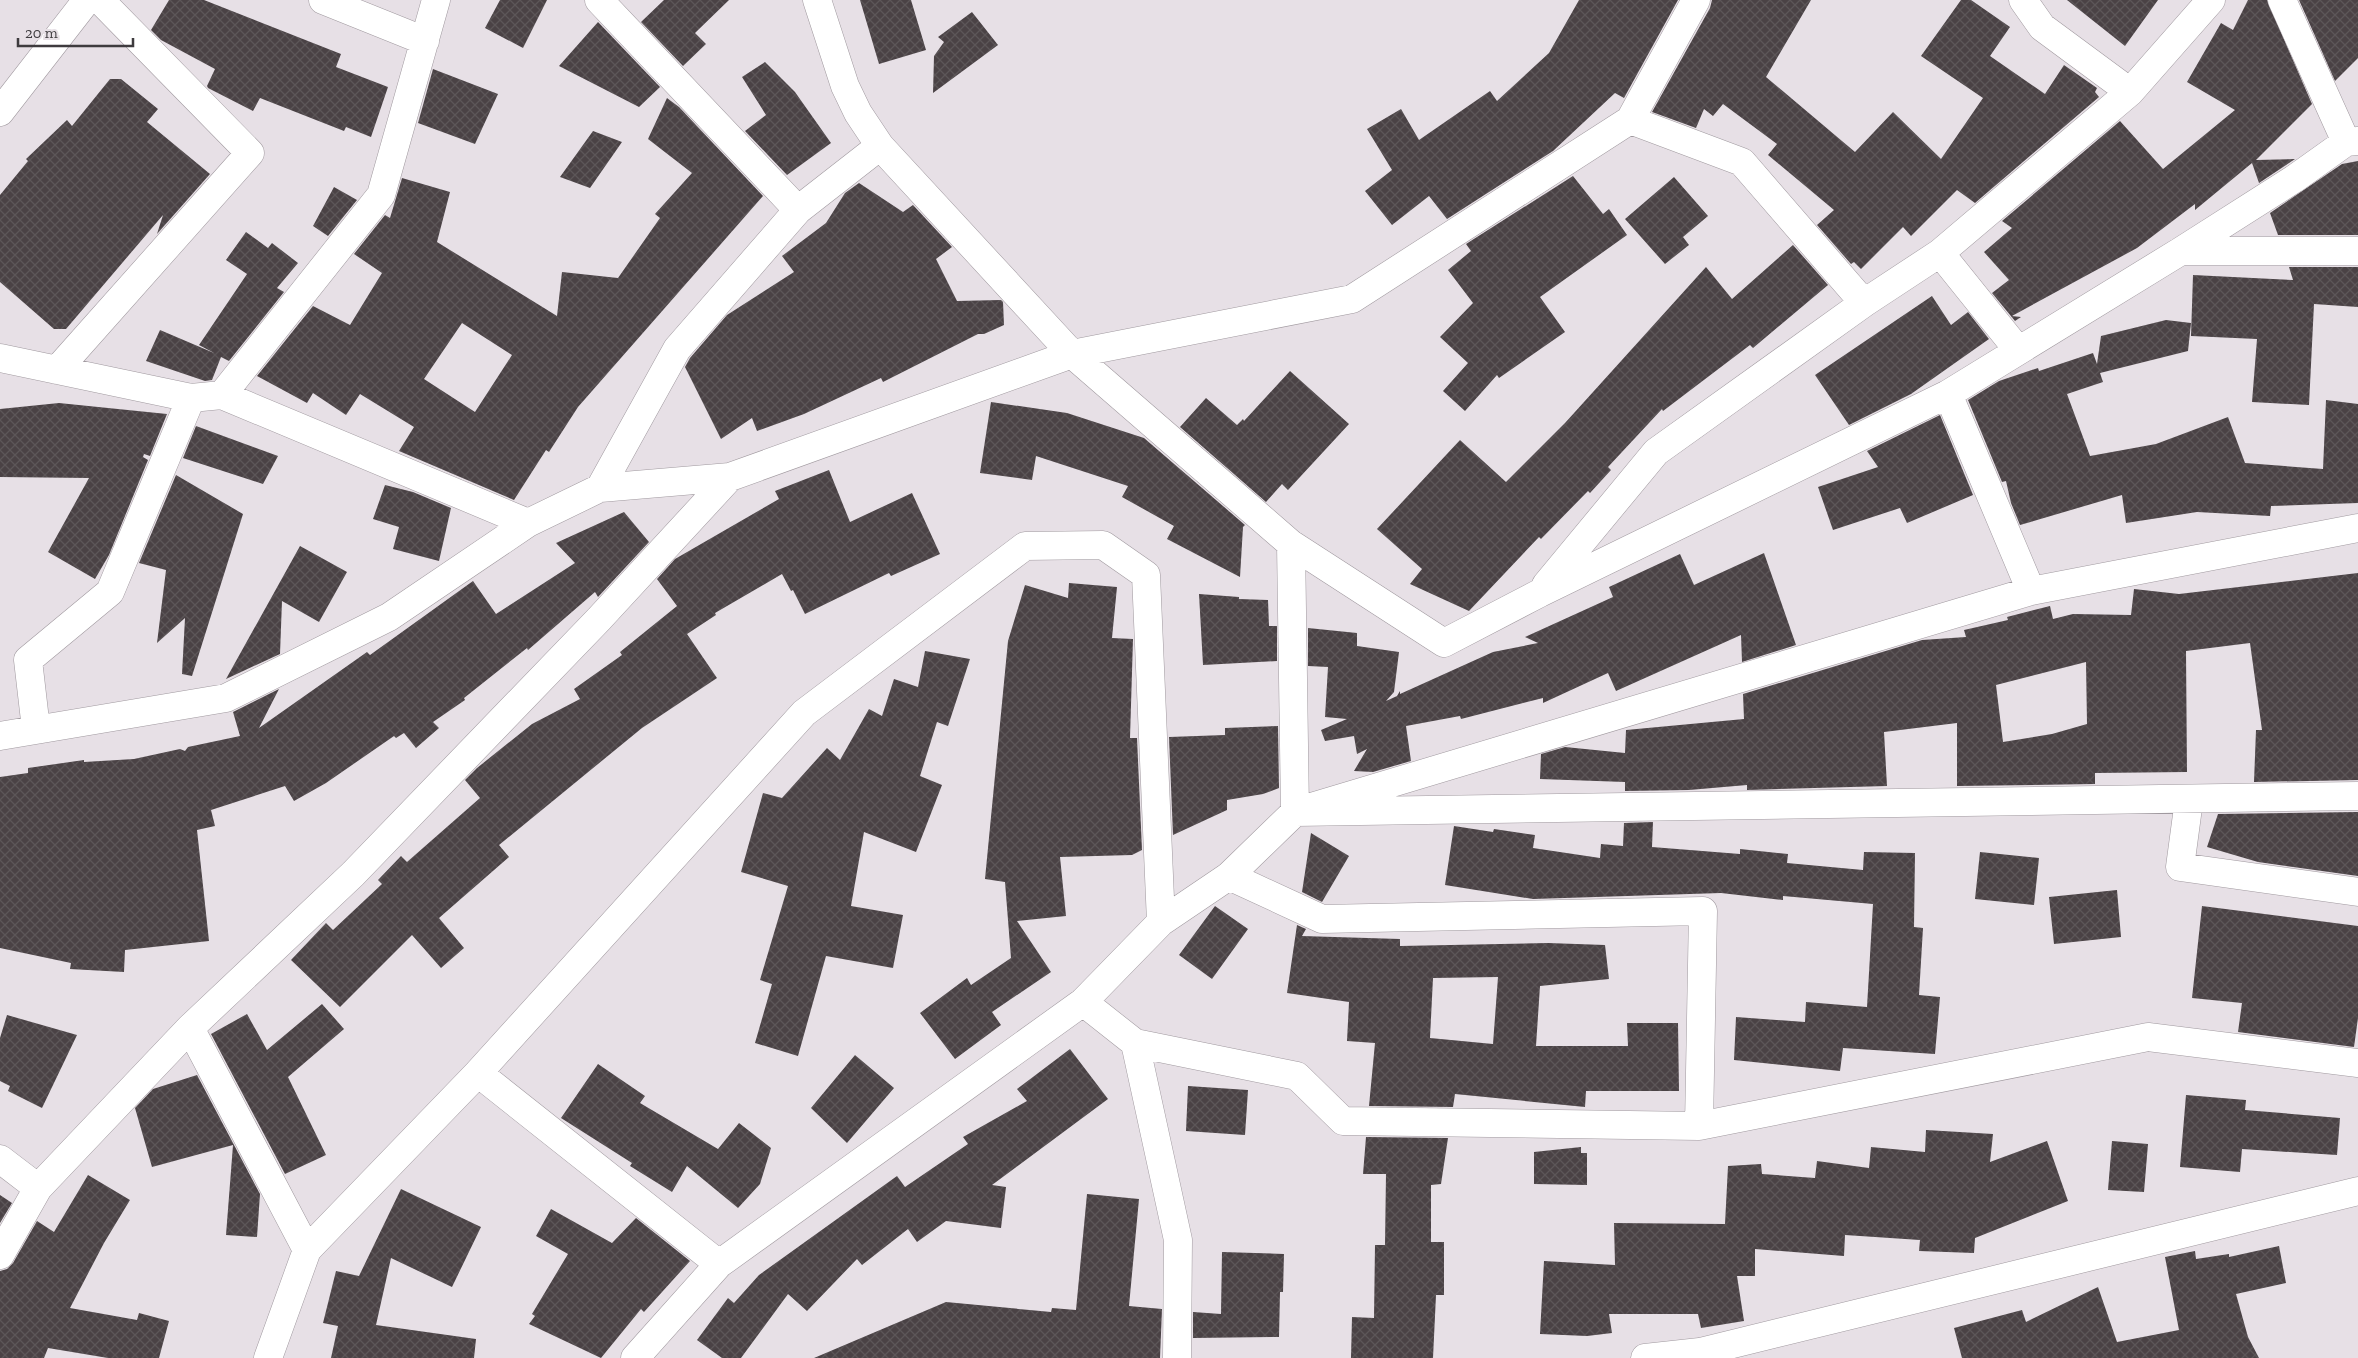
<svg xmlns="http://www.w3.org/2000/svg" width="2358" height="1358" font-family="'Zilla Slab',serif">
  <style>
    .building { fill: url(#building-cross-hatch); fill-rule: evenodd }
    .lines { fill: none; stroke-linecap: round; stroke-linejoin: round }
    .minor-casing { stroke: #a0999f; stroke-width: 29 }
    .minor { stroke: #fff; stroke-width: 28 }
  </style>
  <defs>
    <pattern id="building-cross-hatch" width="8" height="8" patternUnits="userSpaceOnUse" patternTransform="scale(1.25)"><rect width="8" height="8" fill="#4a4245"/><path d="M0 0l8 8M0 8l8-8" fill="none" stroke="#5c5658"/></pattern>
  </defs>
  <rect width="100%" height="100%" fill="#e7e0e6"/>
  <!-- building -->
  <path class="building" d="M 169,0 L 204,0 L 341,54 L 336,67 L 388,87 L 371,137 L 346,127 L 344,131 L 260,98 L 253,111 L 208,88 L 207,86 L 215,69 L 161,40 L 151,30 Z
    M 500,0 L 547,0 L 523,48 L 485,28 Z
    M 664,0 L 729,0 L 695,33 L 706,44 L 683,66 L 641,22 Z
    M 860,0 L 911,0 L 926,50 L 879,64 Z
    M 1579,0 L 1678,0 L 1624,98 L 1615,93 L 1553,151 L 1447,219 L 1429,196 L 1392,225 L 1365,191 L 1392,170 L 1367,129 L 1401,109 L 1419,140 L 1490,91 L 1497,101 L 1549,53 Z
    M 1712,0 L 1811,0 L 1766,77 L 1855,152 L 1893,112 L 1941,159 L 1983,98 L 1921,56 L 1961,0 L 1971,0 L 2010,27 L 1990,56 L 2045,94 L 2064,65 L 2097,88 L 2095,92 L 2099,97 L 1975,203 L 1957,190 L 1911,236 L 1903,227 L 1861,269 L 1854,262 L 1851,264 L 1817,225 L 1834,210 L 1768,155 L 1777,144 L 1723,104 L 1713,116 L 1704,109 L 1696,128 L 1652,112 L 1710,8 Z
    M 2067,0 L 2158,0 L 2125,46 Z
    M 2248,0 L 2267,0 L 2312,104 L 2256,160 L 2295,159 L 2259,183 L 2252,163 L 2195,210 L 2195,204 L 2137,248 L 2012,316 L 2021,317 L 2015,321 L 1992,293 L 2009,280 L 1984,252 L 2012,228 L 2002,221 L 2120,121 L 2163,169 L 2235,110 L 2187,82 L 2221,23 L 2233,30 Z
    M 2299,0 L 2358,0 L 2358,58 L 2335,81 Z
    M 972,12 L 998,45 L 933,93 L 934,56 L 944,42 L 938,37 Z
    M 598,22 L 660,87 L 639,107 L 559,66 Z
    M 765,62 L 795,92 L 831,143 L 787,175 L 745,131 L 766,115 L 742,77 Z
    M 433,69 L 498,94 L 475,144 L 418,123 Z
    M 110,79 L 121,79 L 158,109 L 147,122 L 210,174 L 157,234 L 163,215 L 66,329 L 54,329 L 0,282 L 0,195 L 28,161 L 26,159 L 67,120 L 72,126 Z
    M 667,98 L 679,107 L 763,196 L 578,407 L 549,452 L 546,450 L 514,500 L 399,451 L 414,427 L 360,394 L 346,415 L 313,393 L 307,403 L 257,376 L 313,306 L 350,325 L 382,273 L 354,254 L 385,215 L 390,218 L 402,178 L 450,192 L 437,242 L 557,316 L 562,272 L 618,278 L 660,218 L 655,214 L 692,173 L 648,139 ZM 462,323 L 512,355 L 475,412 L 424,379 Z
    M 593,131 L 622,142 L 590,188 L 560,177 Z
    M 2358,161 L 2358,235 L 2278,235 L 2270,213 L 2342,164 Z
    M 1573,176 L 1603,214 L 1609,209 L 1627,235 L 1540,297 L 1565,332 L 1499,378 L 1497,375 L 1465,411 L 1443,391 L 1468,363 L 1440,337 L 1473,303 L 1448,270 L 1471,251 L 1466,244 Z
    M 1674,177 L 1708,216 L 1683,237 L 1689,245 L 1665,264 L 1625,219 Z
    M 859,183 L 903,212 L 913,205 L 952,247 L 936,259 L 957,301 L 1001,300 L 1003,302 L 1004,325 L 984,334 L 978,334 L 883,382 L 881,378 L 804,414 L 757,431 L 752,418 L 721,439 L 685,367 L 690,358 L 727,315 L 794,272 L 782,256 L 826,223 L 845,193 Z
    M 334,187 L 357,200 L 328,236 L 313,226 Z
    M 246,232 L 268,248 L 272,243 L 298,263 L 277,288 L 284,292 L 229,361 L 221,357 L 212,380 L 205,381 L 146,361 L 160,330 L 214,353 L 199,345 L 247,274 L 226,260 Z
    M 1793,245 L 1828,285 L 1753,348 L 1750,345 L 1663,411 L 1662,409 L 1608,467 L 1611,470 L 1590,493 L 1588,491 L 1541,539 L 1539,537 L 1469,611 L 1410,584 L 1422,569 L 1377,529 L 1460,440 L 1506,482 L 1565,423 L 1706,267 L 1732,299 Z
    M 2289,267 L 2358,267 L 2358,307 L 2314,304 L 2309,405 L 2252,402 L 2257,339 L 2191,336 L 2193,275 L 2293,280 Z
    M 1932,296 L 1951,325 L 1968,312 L 1989,339 L 1911,394 L 1849,425 L 1815,375 Z
    M 2166,320 L 2191,323 L 2188,351 L 2100,373 L 2103,382 L 2067,394 L 2090,456 L 2156,444 L 2228,417 L 2245,463 L 2323,469 L 2326,400 L 2358,404 L 2358,503 L 2271,506 L 2270,516 L 2197,512 L 2126,523 L 2122,495 L 2020,525 L 2011,503 L 2006,481 L 2002,482 L 1968,400 L 1999,381 L 2038,368 L 2039,371 L 2093,353 L 2097,364 L 2101,336 Z
    M 1290,371 L 1349,424 L 1288,490 L 1282,484 L 1266,502 L 1180,427 L 1206,398 L 1237,425 L 1243,419 L 1244,421 Z
    M 991,402 L 1067,413 L 1144,438 L 1245,525 L 1243,527 L 1240,577 L 1167,539 L 1174,526 L 1122,497 L 1128,486 L 1036,456 L 1032,480 L 980,473 Z
    M 59,403 L 167,414 L 150,456 L 144,454 L 143,457 L 148,460 L 109,555 L 95,579 L 48,552 L 89,478 L 0,477 L 0,409 Z
    M 1940,415 L 1973,495 L 1907,523 L 1900,508 L 1833,530 L 1818,487 L 1878,467 L 1867,451 Z
    M 196,426 L 278,456 L 263,484 L 183,458 Z
    M 829,470 L 850,522 L 912,493 L 940,554 L 891,576 L 889,573 L 805,614 L 793,590 L 791,591 L 782,574 L 715,613 L 716,615 L 687,634 L 717,678 L 642,728 L 499,845 L 509,857 L 439,918 L 464,948 L 441,968 L 412,935 L 340,1007 L 291,960 L 326,923 L 333,930 L 382,884 L 378,880 L 401,856 L 407,862 L 480,798 L 465,780 L 477,768 L 532,724 L 580,699 L 574,689 L 622,655 L 620,652 L 677,606 L 657,579 L 675,559 L 779,499 L 775,491 Z
    M 176,475 L 243,514 L 192,676 L 182,674 L 185,618 L 157,643 L 166,570 L 139,563 Z
    M 385,485 L 413,492 L 451,508 L 439,561 L 393,549 L 399,527 L 373,519 Z
    M 624,512 L 649,542 L 598,597 L 595,592 L 528,650 L 527,648 L 464,698 L 465,700 L 433,722 L 439,728 L 416,748 L 404,733 L 396,738 L 394,736 L 326,783 L 294,801 L 285,786 L 211,810 L 215,826 L 197,830 L 209,941 L 125,950 L 124,972 L 70,969 L 71,963 L 0,948 L 0,777 L 28,773 L 28,768 L 84,760 L 84,762 L 134,759 L 180,749 L 185,751 L 188,747 L 240,736 L 233,712 L 279,689 L 259,728 L 367,652 L 370,655 L 473,581 L 496,614 L 575,563 L 556,543 Z
    M 300,546 L 347,572 L 319,622 L 282,601 L 280,654 L 226,679 Z
    M 1764,553 L 1796,645 L 1742,662 L 1741,635 L 1616,691 L 1608,673 L 1543,703 L 1543,698 L 1461,719 L 1460,716 L 1406,726 L 1411,761 L 1373,772 L 1354,771 L 1367,749 L 1357,754 L 1354,736 L 1325,741 L 1321,730 L 1347,719 L 1325,717 L 1328,667 L 1308,666 L 1308,628 L 1357,633 L 1357,646 L 1399,652 L 1394,692 L 1386,701 L 1397,696 L 1400,691 L 1400,694 L 1493,652 L 1538,643 L 1525,637 L 1613,597 L 1609,587 L 1680,554 L 1694,585 Z
    M 2358,573 L 2358,780 L 2254,782 L 2256,730 L 2262,730 L 2250,643 L 2186,651 L 2187,772 L 2095,773 L 2095,784 L 1957,786 L 1957,723 L 1884,732 L 1887,786 L 1747,790 L 1747,785 L 1689,790 L 1625,791 L 1625,782 L 1540,779 L 1541,754 L 1565,747 L 1625,753 L 1626,730 L 1744,719 L 1743,694 L 1922,640 L 1966,637 L 1964,630 L 2008,620 L 2007,617 L 2050,606 L 2053,619 L 2073,614 L 2131,615 L 2134,589 L 2179,594 ZM 2086,662 L 2087,724 L 2052,734 L 2003,742 L 1996,685 Z
    M 1069,583 L 1117,587 L 1112,638 L 1133,639 L 1130,738 L 1137,738 L 1142,850 L 1132,855 L 1060,857 L 1066,916 L 1017,921 L 1051,972 L 992,1012 L 1001,1025 L 955,1059 L 920,1013 L 967,978 L 971,985 L 1011,958 L 1005,882 L 985,879 L 1008,641 L 1025,585 L 1068,598 Z
    M 1199,594 L 1239,597 L 1239,599 L 1268,600 L 1269,626 L 1277,626 L 1277,661 L 1203,665 Z
    M 925,651 L 970,659 L 948,726 L 937,722 L 920,776 L 942,785 L 916,852 L 864,832 L 851,906 L 903,915 L 893,968 L 826,956 L 798,1056 L 755,1043 L 772,984 L 760,980 L 788,886 L 741,872 L 763,793 L 782,798 L 827,748 L 840,760 L 869,709 L 882,716 L 894,679 L 918,687 Z
    M 1278,726 L 1279,788 L 1263,794 L 1227,800 L 1227,810 L 1173,835 L 1169,737 L 1225,735 L 1225,728 Z
    M 2358,812 L 2358,876 L 2258,862 L 2207,847 L 2218,814 Z
    M 1653,822 L 1652,847 L 1740,854 L 1740,849 L 1788,854 L 1787,863 L 1863,870 L 1864,852 L 1915,853 L 1914,927 L 1923,928 L 1919,995 L 1940,997 L 1935,1054 L 1843,1048 L 1840,1071 L 1734,1060 L 1736,1017 L 1805,1022 L 1806,1002 L 1867,1007 L 1873,904 L 1783,896 L 1783,900 L 1721,893 L 1533,899 L 1445,885 L 1454,826 L 1493,832 L 1494,829 L 1535,835 L 1533,848 L 1600,858 L 1601,844 L 1623,846 L 1624,823 Z
    M 1311,833 L 1349,856 L 1322,902 L 1302,892 Z
    M 1980,852 L 2039,858 L 2034,905 L 1975,899 Z
    M 2117,890 L 2121,937 L 2054,944 L 2049,897 Z
    M 1215,906 L 1248,929 L 1212,979 L 1179,955 Z
    M 2202,906 L 2358,926 L 2358,1018 L 2354,1047 L 2238,1032 L 2242,1003 L 2192,998 Z
    M 1297,925 L 1306,929 L 1302,936 L 1400,939 L 1400,946 L 1548,943 L 1605,945 L 1609,979 L 1540,986 L 1536,1046 L 1628,1046 L 1627,1023 L 1678,1023 L 1679,1091 L 1586,1091 L 1585,1107 L 1455,1094 L 1453,1107 L 1369,1106 L 1375,1043 L 1347,1041 L 1349,1002 L 1287,993 ZM 1498,977 L 1493,1044 L 1430,1038 L 1433,978 Z
    M 322,1004 L 344,1029 L 288,1077 L 326,1155 L 285,1174 L 211,1034 L 247,1014 L 267,1050 Z
    M 7,1015 L 77,1035 L 42,1108 L 8,1091 L 10,1086 L 0,1081 L 0,1038 Z
    M 1070,1049 L 1108,1099 L 992,1185 L 1006,1187 L 1001,1228 L 946,1221 L 917,1242 L 908,1229 L 862,1265 L 857,1259 L 807,1311 L 788,1294 L 741,1358 L 722,1358 L 697,1340 L 728,1298 L 734,1303 L 759,1275 L 897,1176 L 905,1187 L 968,1144 L 963,1137 L 1027,1101 L 1017,1089 Z
    M 855,1055 L 894,1088 L 847,1143 L 811,1108 Z
    M 598,1064 L 645,1096 L 640,1103 L 718,1149 L 739,1123 L 771,1148 L 760,1184 L 738,1208 L 687,1166 L 672,1192 L 630,1166 L 632,1163 L 561,1118 Z
    M 197,1075 L 260,1194 L 257,1237 L 226,1235 L 233,1145 L 152,1167 L 135,1108 L 153,1089 Z
    M 1188,1086 L 1248,1090 L 1245,1135 L 1186,1131 Z
    M 2186,1095 L 2246,1100 L 2245,1110 L 2340,1118 L 2337,1155 L 2242,1149 L 2240,1172 L 2180,1167 Z
    M 1926,1130 L 1993,1134 L 1990,1162 L 2047,1141 L 2068,1201 L 1975,1238 L 1974,1253 L 1919,1251 L 1920,1240 L 1845,1235 L 1844,1256 L 1755,1249 L 1755,1276 L 1737,1276 L 1744,1321 L 1701,1328 L 1698,1314 L 1609,1314 L 1612,1333 L 1587,1336 L 1540,1334 L 1544,1261 L 1615,1265 L 1614,1223 L 1725,1224 L 1728,1166 L 1761,1164 L 1762,1174 L 1815,1178 L 1817,1161 L 1869,1168 L 1871,1147 L 1925,1152 Z
    M 1366,1137 L 1448,1138 L 1441,1184 L 1431,1185 L 1431,1242 L 1444,1242 L 1444,1295 L 1436,1295 L 1433,1358 L 1351,1358 L 1352,1317 L 1374,1318 L 1375,1245 L 1385,1245 L 1386,1174 L 1363,1174 Z
    M 2112,1141 L 2148,1144 L 2144,1192 L 2108,1190 Z
    M 1581,1147 L 1581,1153 L 1587,1153 L 1587,1185 L 1534,1184 L 1534,1152 Z
    M 88,1175 L 130,1200 L 104,1243 L 70,1308 L 137,1320 L 139,1313 L 169,1321 L 159,1358 L 108,1358 L 48,1348 L 44,1358 L 0,1358 L 0,1271 L 7,1269 L 13,1263 L 37,1221 L 54,1232 Z
    M 401,1189 L 481,1227 L 452,1287 L 391,1258 L 376,1325 L 476,1339 L 474,1358 L 331,1358 L 338,1326 L 323,1323 L 336,1271 L 359,1276 Z
    M 1087,1194 L 1139,1199 L 1129,1306 L 1162,1309 L 1160,1358 L 814,1358 L 946,1302 L 1051,1312 L 1052,1308 L 1076,1310 Z
    M 0,1195 L 12,1203 L 0,1223 Z
    M 551,1209 L 612,1243 L 636,1218 L 690,1261 L 644,1312 L 641,1309 L 601,1358 L 529,1324 L 535,1316 L 532,1314 L 568,1254 L 536,1236 Z
    M 2279,1246 L 2286,1283 L 2236,1294 L 2248,1337 L 2259,1358 L 1962,1358 L 1954,1328 L 2022,1310 L 2026,1322 L 2098,1287 L 2117,1342 L 2179,1330 L 2165,1257 L 2195,1251 L 2196,1259 L 2229,1254 L 2229,1257 Z
    M 1222,1252 L 1284,1254 L 1283,1292 L 1280,1292 L 1279,1337 L 1193,1338 L 1193,1312 L 1221,1314 Z"/>
  <g class="lines">
    <!-- minor casing -->
    <g class="minor-casing">
      <path id="minor" d="M 323,0 L 425,41
        M 599,0 L 798,210
        M 817,0 L 845,86 L 858,113 L 880,146 L 1072,354 L 1352,299 L 1630,120 L 1696,0
        M 2023,0 L 2042,27 L 2130,92
        M 2282,0 L 2346,142
        M 0,112 L 87,0
        M 1630,120 L 1742,162 L 1864,303
        M 2181,251 L 2358,251
        M 1940,253 L 2018,350
        M 0,358 L 191,398 L 222,395 L 528,523
        M 57,370 L 250,153 L 100,0
        M 1948,394 L 2031,591
        M 222,395 L 381,195 L 436,0
        M 600,488 L 677,349 L 798,210 L 880,146
        M 1291,544 L 1295,812 L 2358,796
        M 1546,585 L 1656,452 L 1864,303 L 1940,253 L 2130,92 L 2211,0
        M 36,729 L 28,660 L 110,592 L 191,398
        M 0,736 L 226,698 L 389,617 L 528,523 L 600,488 L 730,477 L 1072,354 L 1291,544 L 1444,643 L 1540,593 L 1948,394 L 2181,251 L 2294,179 L 2346,142 L 2358,141
        M 2189,800 L 2180,867 L 2358,892
        M 1229,876 L 1322,919 L 1703,911 L 1699,1126
        M 1083,1002 L 1135,1043 L 1297,1076 L 1343,1121 L 1699,1126 L 2148,1037 L 2358,1063
        M 190,1028 L 307,1250
        M 1135,1043 L 1178,1240 L 1177,1358
        M 478,1073 L 719,1264
        M 0,1159 L 38,1188
        M 0,1255 L 38,1188 L 190,1028 L 353,874 L 599,619 L 730,477
        M 268,1358 L 307,1250 L 478,1073 L 804,713 L 1025,546 L 1103,545 L 1146,575 L 1161,922
        M 635,1358 L 719,1264 L 1083,1002 L 1161,922 L 1229,876 L 1295,812 L 2031,591 L 2358,528
        M 1645,1358 L 1700,1352 L 2358,1191"/>
    </g>
    <!-- minor -->
    <use href="#minor" class="minor"/>
  </g>
  <!-- scale -->
  <path d="M18 38v8h115v-8" fill="none" stroke="#3e3b3e" stroke-width="2.5"/>
  <text x="25" y="38" font-size="15" fill="#3e3b3e" stroke="#e7e0e6" stroke-width="4" paint-order="stroke">20 m</text>
</svg>
